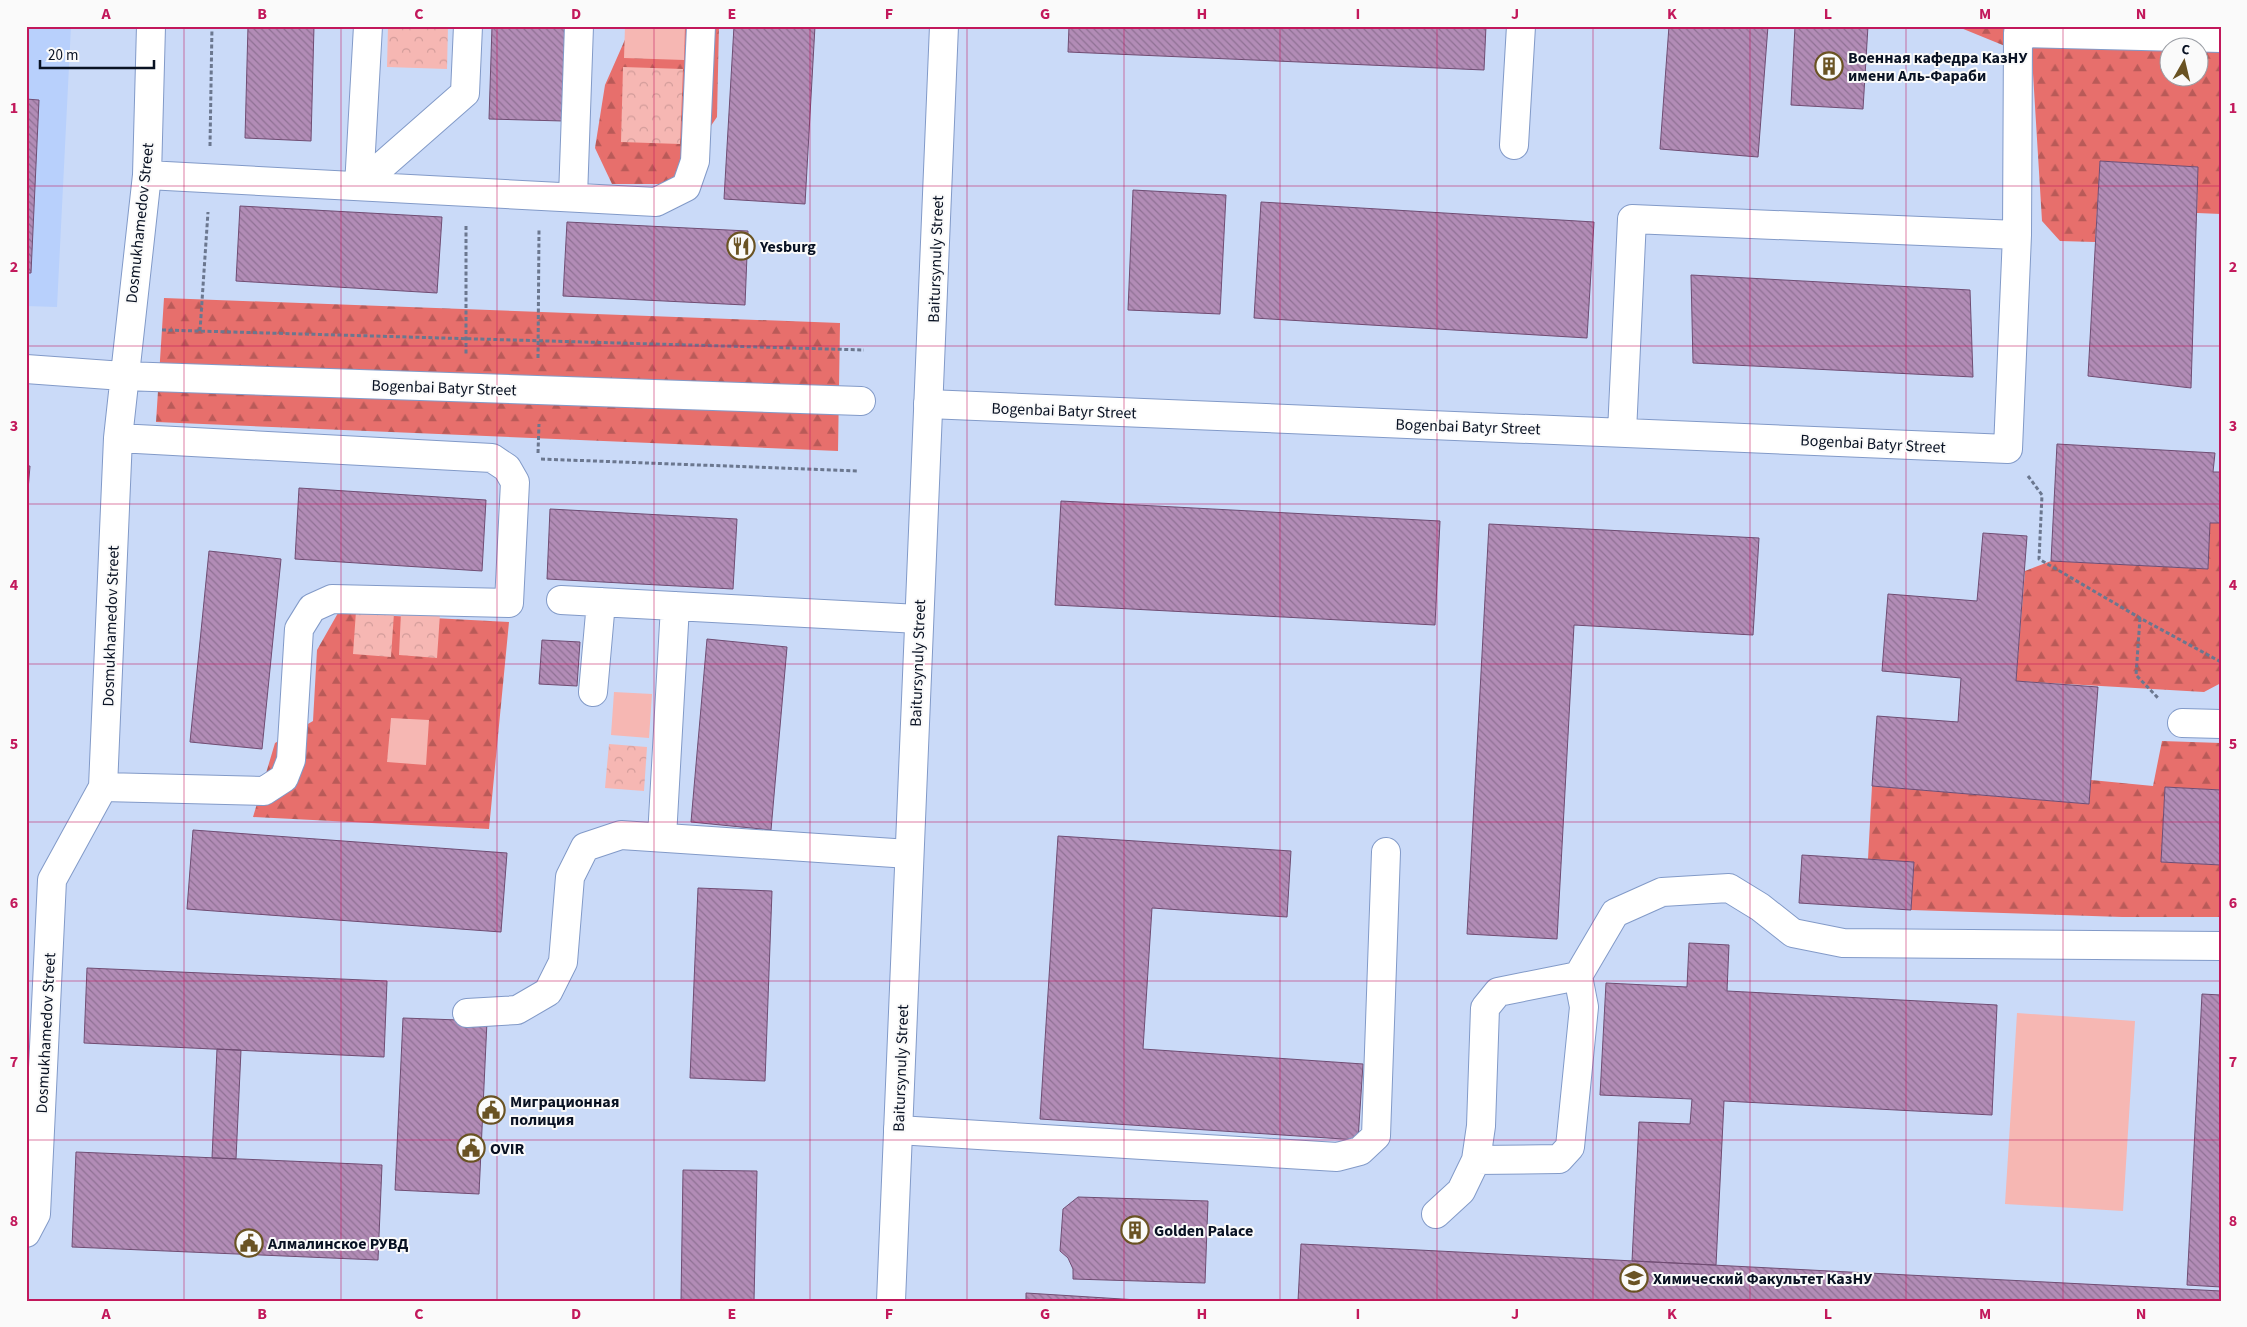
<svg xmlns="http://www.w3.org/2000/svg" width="2247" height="1327" font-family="'Source Sans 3',sans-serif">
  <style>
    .built { fill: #b8d0fc }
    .forest { fill: url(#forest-firs); fill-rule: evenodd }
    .park { fill: url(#park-crowns) }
    .pitch { fill: #f6b7b3 }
    .building { fill: url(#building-back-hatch); stroke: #704d73 }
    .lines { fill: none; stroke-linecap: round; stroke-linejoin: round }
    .minor-casing { stroke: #829ac8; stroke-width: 30 }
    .major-casing { stroke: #829ac8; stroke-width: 30 }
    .path { stroke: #6b778f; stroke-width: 3; stroke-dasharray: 4 2.5; stroke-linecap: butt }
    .minor { stroke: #fff; stroke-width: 28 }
    .major { stroke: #fff; stroke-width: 28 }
    .grid { fill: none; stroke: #c2185b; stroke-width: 1; stroke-opacity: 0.55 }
    .labels { text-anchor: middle; stroke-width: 4; stroke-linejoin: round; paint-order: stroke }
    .poi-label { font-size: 16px; font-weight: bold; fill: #091223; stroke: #fafafa; text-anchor: start }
    .street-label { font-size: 16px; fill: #091223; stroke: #fafafa }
    .neatline { fill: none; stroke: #c2185b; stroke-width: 2 }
    .grid-label { font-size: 16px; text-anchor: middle; font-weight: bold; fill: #c2185b }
  </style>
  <defs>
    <pattern id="forest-firs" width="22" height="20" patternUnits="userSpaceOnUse" patternTransform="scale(1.25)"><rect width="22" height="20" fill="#e76f6c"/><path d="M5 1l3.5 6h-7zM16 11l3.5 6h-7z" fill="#b95a58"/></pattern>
    <pattern id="park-crowns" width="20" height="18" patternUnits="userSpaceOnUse" patternTransform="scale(1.25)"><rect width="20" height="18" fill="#f6b7b3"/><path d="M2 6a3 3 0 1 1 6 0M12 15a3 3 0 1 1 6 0" fill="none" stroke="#d29c9a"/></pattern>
    <pattern id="building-back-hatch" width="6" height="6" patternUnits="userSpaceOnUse" patternTransform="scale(1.25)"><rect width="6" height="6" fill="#b28cb6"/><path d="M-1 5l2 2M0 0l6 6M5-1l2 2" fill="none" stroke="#8f7194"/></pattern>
  </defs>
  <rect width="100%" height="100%" fill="#cadaf8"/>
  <!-- built -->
  <path class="built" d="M 26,26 L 71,26 L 57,307 L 26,306 Z"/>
  <!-- forest -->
  <path class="forest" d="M 631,26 L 719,26 L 717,117 L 671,184 L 612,184 L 595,148 L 605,85 Z
    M 1956,26 L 2221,26 L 2221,214 L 2197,213 L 2198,167 L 2100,161 L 2095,242 L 2060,241 L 2042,221 L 2032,57 ZM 2170,48 L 2200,48 L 2200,78 L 2170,78 Z
    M 164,298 L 840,323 L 838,451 L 156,422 Z
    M 2210,523 L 2221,523 L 2221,683 L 2204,692 L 2016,681 L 2025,571 L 2051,561 L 2208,569 Z
    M 338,613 L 509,622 L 489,829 L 253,817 L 275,743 L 313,721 L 317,650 Z
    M 2162,741 L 2221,743 L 2221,790 L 2165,787 L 2161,862 L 2221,865 L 2221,917 L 2122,917 L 1911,910 L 1914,862 L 1868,859 L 1872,786 L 2089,804 L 2091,780 L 2153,786 Z"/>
  <!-- park -->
  <path class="park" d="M 388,26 L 448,26 L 447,69 L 387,67 Z
    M 623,67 L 683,69 L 680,144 L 621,142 Z
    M 356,611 L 394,613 L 391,657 L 353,654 Z
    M 401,612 L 440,614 L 437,658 L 399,655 Z
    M 609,744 L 647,747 L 644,791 L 605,788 Z"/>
  <!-- pitch -->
  <path class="pitch" d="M 625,26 L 685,26 L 684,60 L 624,58 Z
    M 614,692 L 652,694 L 649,738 L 611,735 Z
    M 391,718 L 429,720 L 426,765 L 387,762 Z
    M 2017,1013 L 2135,1021 L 2123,1211 L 2005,1204 Z"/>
  <!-- building -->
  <path class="building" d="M 248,26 L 314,26 L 311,141 L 245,138 Z
    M 492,26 L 565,26 L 563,121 L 489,119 Z
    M 734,26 L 815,26 L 805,204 L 724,199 Z
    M 1069,26 L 1486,26 L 1484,70 L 1068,52 Z
    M 1669,26 L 1768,26 L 1758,157 L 1660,149 Z
    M 1795,26 L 1868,26 L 1863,109 L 1791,105 Z
    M 26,99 L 39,100 L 31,273 L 26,273 Z
    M 2100,161 L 2198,167 L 2191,388 L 2088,376 Z
    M 1133,190 L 1226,195 L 1220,314 L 1128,310 Z
    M 1261,202 L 1594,222 L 1587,338 L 1254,318 Z
    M 240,206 L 442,217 L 437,293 L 236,281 Z
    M 567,222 L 748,231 L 745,305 L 563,296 Z
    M 1691,275 L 1970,290 L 1973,377 L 1693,363 Z
    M 2057,444 L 2215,453 L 2213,472 L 2221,472 L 2221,523 L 2210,523 L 2208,569 L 2051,561 Z
    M 26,466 L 30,466 L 26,514 Z
    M 299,488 L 486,500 L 482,571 L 295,559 Z
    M 1061,501 L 1440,521 L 1435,625 L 1055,605 Z
    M 550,509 L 737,519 L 733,589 L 547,579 Z
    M 1489,524 L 1759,538 L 1753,635 L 1574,625 L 1557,939 L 1467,934 Z
    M 1983,533 L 2027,536 L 2016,681 L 2098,687 L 2089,804 L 1872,786 L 1877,716 L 1958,722 L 1961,678 L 1882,671 L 1888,594 L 1977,601 Z
    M 209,551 L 281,559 L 262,749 L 190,742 Z
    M 707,639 L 787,647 L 771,830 L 691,822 Z
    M 542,640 L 580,642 L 577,686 L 539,684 Z
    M 2165,787 L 2221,790 L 2221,865 L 2161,862 Z
    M 193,830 L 507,853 L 501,932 L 187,909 Z
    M 1058,836 L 1291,851 L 1287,917 L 1152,908 L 1143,1049 L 1363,1064 L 1358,1140 L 1040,1119 Z
    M 1802,855 L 1914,862 L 1911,910 L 1799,903 Z
    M 698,888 L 772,891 L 765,1081 L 690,1078 Z
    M 1689,943 L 1729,945 L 1727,991 L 1997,1005 L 1992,1115 L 1724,1101 L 1716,1265 L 1632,1261 L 1639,1122 L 1690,1124 L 1692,1099 L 1600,1095 L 1606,983 L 1687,987 Z
    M 87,968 L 387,981 L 384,1057 L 84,1043 Z
    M 2202,994 L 2221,995 L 2221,1287 L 2187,1285 Z
    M 403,1018 L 487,1021 L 479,1194 L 395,1190 Z
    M 217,1049 L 241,1050 L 236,1159 L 212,1158 Z
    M 76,1152 L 382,1165 L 378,1260 L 72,1247 Z
    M 683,1170 L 757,1171 L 754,1301 L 681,1301 Z
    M 1078,1197 L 1208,1201 L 1205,1283 L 1073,1279 L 1073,1269 L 1068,1258 L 1060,1251 L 1063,1209 Z
    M 1301,1244 L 2221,1291 L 2221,1301 L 1298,1301 Z
    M 1026,1293 L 1154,1301 L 1026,1301 Z"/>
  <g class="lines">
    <!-- minor casing -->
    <g class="minor-casing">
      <path id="minor" d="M 368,26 L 359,186 L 465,93 L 468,26
        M 1514,145 L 1521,26
        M 147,175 L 656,202 L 686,187 L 695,161 L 701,26
        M 573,197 L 579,26
        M 26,369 L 123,376 L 861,401
        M 928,404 L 2008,449 L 2017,235 L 2018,33 L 2221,38
        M 1622,432 L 1632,219 L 2017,235
        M 561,600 L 919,619
        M 593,692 L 601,602
        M 2182,723 L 2221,724
        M 103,787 L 264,791 L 284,778 L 291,760 L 299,629 L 312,608 L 332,599 L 509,603 L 515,482 L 507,468 L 492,458 L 118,438
        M 662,837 L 675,606
        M 467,1013 L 517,1010 L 548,992 L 563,962 L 570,877 L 585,847 L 621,835 L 909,854
        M 898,1130 L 1337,1157 L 1360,1151 L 1376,1136 L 1386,852
        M 1476,1160 L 1559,1159 L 1570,1147 L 1584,1007 L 1578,976
        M 1436,1214 L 1461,1191 L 1476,1160 L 1481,1126 L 1485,1008 L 1498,992 L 1578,976 L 1615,913 L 1662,892 L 1729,888 L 1760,907 L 1793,933 L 1843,943 L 2221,946
        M 26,1233 L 36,1214 L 52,880 L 103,787 L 118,438 L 147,175 L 151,26"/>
    </g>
    <!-- major casing -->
    <g class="major-casing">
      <path id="major" d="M 891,1301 L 944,26"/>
    </g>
    <!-- path -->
    <path class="path" d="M 210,146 L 212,26
      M 466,226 L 466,355
      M 162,330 L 864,350
      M 200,331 L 208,212
      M 538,358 L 539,229
      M 538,453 L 539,424
      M 541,459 L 859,471
      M 2028,476 L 2042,495 L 2039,559 L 2140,618 L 2221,662
      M 2140,618 L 2136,675 L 2159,699"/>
    <!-- minor -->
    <use href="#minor" class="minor"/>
    <!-- major -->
    <use href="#major" class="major"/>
  </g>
  <!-- grid -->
  <path class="grid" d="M 184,26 L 184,1301M 341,26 L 341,1301M 497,26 L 497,1301M 654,26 L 654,1301M 810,26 L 810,1301M 967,26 L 967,1301M 1124,26 L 1124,1301M 1280,26 L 1280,1301M 1437,26 L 1437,1301M 1593,26 L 1593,1301M 1750,26 L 1750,1301M 1906,26 L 1906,1301M 2063,26 L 2063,1301M 26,186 L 2221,186M 26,346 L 2221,346M 26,504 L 2221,504M 26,664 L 2221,664M 26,822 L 2221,822M 26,981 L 2221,981M 26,1140 L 2221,1140"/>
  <!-- icons -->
  <defs>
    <g id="building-ring" transform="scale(1.4375)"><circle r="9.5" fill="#fafafa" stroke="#6a5323" stroke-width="1.5"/><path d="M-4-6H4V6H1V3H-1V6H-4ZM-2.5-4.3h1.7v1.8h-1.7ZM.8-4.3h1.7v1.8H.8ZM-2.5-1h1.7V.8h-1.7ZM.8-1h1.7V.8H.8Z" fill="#6a5323"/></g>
    <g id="restaurant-ring" transform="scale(1.4375)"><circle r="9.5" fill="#fafafa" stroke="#6a5323" stroke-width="1.5"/><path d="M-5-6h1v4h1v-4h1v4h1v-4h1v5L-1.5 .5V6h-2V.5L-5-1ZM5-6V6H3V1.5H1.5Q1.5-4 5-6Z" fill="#6a5323"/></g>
    <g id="civic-ring" transform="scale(1.4375)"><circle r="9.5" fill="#fafafa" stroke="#6a5323" stroke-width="1.5"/><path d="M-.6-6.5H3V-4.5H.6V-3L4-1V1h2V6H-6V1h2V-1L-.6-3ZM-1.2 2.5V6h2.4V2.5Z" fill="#6a5323"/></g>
    <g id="university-ring" transform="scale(1.4375)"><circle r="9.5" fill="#fafafa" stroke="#6a5323" stroke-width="1.5"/><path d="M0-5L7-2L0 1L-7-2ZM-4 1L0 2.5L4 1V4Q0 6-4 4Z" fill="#6a5323"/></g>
  </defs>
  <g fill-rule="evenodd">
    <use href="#building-ring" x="1829" y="66"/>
    <use href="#restaurant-ring" x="741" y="246"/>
    <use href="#civic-ring" x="491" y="1110"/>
    <use href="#civic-ring" x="471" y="1148"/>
    <use href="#building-ring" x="1135" y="1230"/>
    <use href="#civic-ring" x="249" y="1243"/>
    <use href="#university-ring" x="1634" y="1278"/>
  </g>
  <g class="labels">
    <!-- poi labels -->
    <g class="poi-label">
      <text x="1848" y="63">Военная кафедра КазНУ<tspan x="1848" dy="18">имени Аль-Фараби</tspan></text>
      <text x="760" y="252">Yesburg</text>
      <text x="510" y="1107">Миграционная<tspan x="510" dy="18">полиция</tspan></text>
      <text x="490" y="1154">OVIR</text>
      <text x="1154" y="1236">Golden Palace</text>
      <text x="268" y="1249">Алмалинское РУВД</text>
      <text x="1653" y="1284">Химический Факультет КазНУ</text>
    </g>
    <!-- street labels -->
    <g class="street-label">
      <text transform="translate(139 223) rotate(-84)" y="6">Dosmukhamedov Street</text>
      <text transform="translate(935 259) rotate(-88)" y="6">Baitursynuly Street</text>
      <text transform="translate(444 387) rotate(2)" y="6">Bogenbai Batyr Street</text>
      <text transform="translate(1064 410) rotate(2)" y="6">Bogenbai Batyr Street</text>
      <text transform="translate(1468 426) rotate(2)" y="6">Bogenbai Batyr Street</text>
      <text transform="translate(1873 443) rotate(3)" y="6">Bogenbai Batyr Street</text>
      <text transform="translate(110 626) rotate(-88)" y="6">Dosmukhamedov Street</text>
      <text transform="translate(917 663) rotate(-88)" y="6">Baitursynuly Street</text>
      <text transform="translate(45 1033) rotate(-87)" y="6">Dosmukhamedov Street</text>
      <text transform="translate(900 1068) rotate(-88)" y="6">Baitursynuly Street</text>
    </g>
  </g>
  <!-- border -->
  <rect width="2247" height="1327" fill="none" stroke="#fafafa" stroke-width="55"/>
  <!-- north arrow -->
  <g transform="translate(2184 62) rotate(8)"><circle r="24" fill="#fafafa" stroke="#9a9da4"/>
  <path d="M0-4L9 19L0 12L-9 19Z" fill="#6a5323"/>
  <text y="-8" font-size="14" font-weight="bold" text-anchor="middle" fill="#091223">С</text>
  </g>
  <!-- scale -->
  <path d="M40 60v8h114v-8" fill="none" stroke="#091223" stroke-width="2.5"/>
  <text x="48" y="60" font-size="15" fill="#091223" stroke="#fafafa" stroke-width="4" paint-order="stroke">20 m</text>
  <rect x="28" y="28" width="2192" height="1272" class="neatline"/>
  <g class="grid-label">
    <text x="106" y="19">A</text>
    <text x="262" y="19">B</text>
    <text x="419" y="19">C</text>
    <text x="576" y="19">D</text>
    <text x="732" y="19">E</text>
    <text x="889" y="19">F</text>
    <text x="1045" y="19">G</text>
    <text x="1202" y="19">H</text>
    <text x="1358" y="19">I</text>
    <text x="1515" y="19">J</text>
    <text x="1672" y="19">K</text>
    <text x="1828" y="19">L</text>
    <text x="1985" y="19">M</text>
    <text x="2141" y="19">N</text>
    <text x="14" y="113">1</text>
    <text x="2233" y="113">1</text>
    <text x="14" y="272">2</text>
    <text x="2233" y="272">2</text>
    <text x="14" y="431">3</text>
    <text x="2233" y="431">3</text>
    <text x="14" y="590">4</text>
    <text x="2233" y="590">4</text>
    <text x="14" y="749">5</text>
    <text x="2233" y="749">5</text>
    <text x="14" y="908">6</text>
    <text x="2233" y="908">6</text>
    <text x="14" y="1067">7</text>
    <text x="2233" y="1067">7</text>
    <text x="14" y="1226">8</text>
    <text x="2233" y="1226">8</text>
    <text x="106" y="1319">A</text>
    <text x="262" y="1319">B</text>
    <text x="419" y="1319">C</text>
    <text x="576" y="1319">D</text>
    <text x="732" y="1319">E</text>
    <text x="889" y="1319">F</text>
    <text x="1045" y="1319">G</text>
    <text x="1202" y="1319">H</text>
    <text x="1358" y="1319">I</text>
    <text x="1515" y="1319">J</text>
    <text x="1672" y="1319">K</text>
    <text x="1828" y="1319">L</text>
    <text x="1985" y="1319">M</text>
    <text x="2141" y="1319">N</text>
  </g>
</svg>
